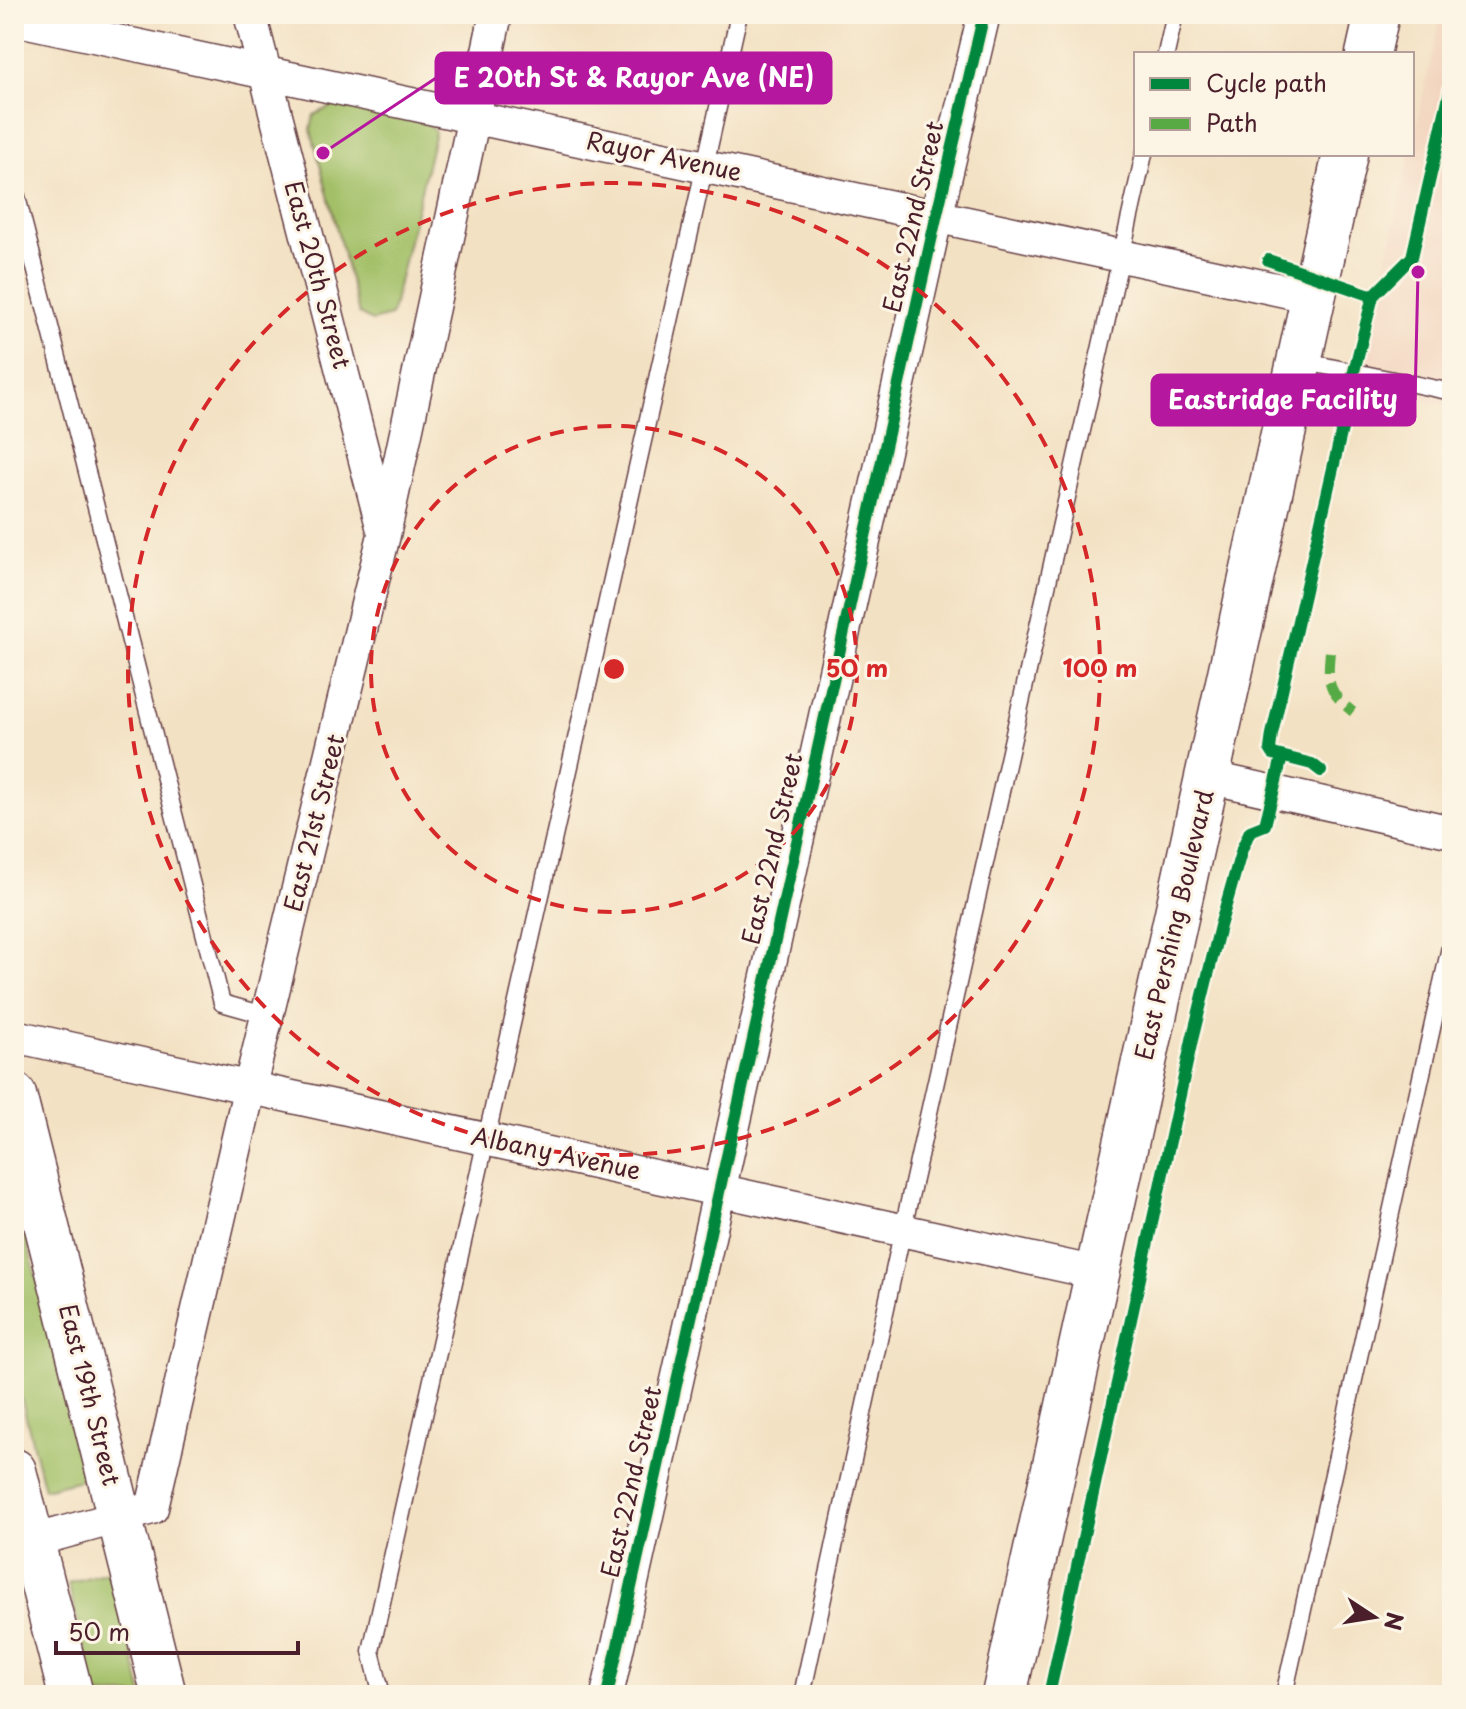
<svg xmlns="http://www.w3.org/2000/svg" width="1466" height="1709" font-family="'Playpen Sans',sans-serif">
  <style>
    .built { fill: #f2d4be }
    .green { fill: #a3c068; stroke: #76704a; stroke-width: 2 }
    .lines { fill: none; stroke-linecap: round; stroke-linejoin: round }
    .lane-casing { stroke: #633c42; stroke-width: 19 }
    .street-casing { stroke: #633c42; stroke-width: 35 }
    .secondary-casing { stroke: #633c42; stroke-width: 47 }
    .primary-casing { stroke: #633c42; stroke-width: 47 }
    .lane { stroke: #fff; stroke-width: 16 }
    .street { stroke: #fff; stroke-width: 32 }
    .secondary { stroke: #fff; stroke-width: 44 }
    .primary { stroke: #fff; stroke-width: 44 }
    .quiet { stroke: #57aa44; stroke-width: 10; stroke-dasharray: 20 10; stroke-linecap: butt }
    .cycleway-casing { stroke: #fcf5e5; stroke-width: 17 }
    .cycleway { stroke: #00873e; stroke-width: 12 }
    .ring { fill: none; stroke: #d62828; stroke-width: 4; stroke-dasharray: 14 10 }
    .labels { text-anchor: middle; stroke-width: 6; stroke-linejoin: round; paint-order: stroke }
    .street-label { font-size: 24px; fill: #4a1f2b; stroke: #fcf5e5 }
    .centre { fill: #d62828; stroke: #fcf5e5; stroke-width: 4 }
    .ring-label { font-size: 24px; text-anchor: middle; font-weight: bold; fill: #d62828; stroke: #fcf5e5; stroke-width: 6; stroke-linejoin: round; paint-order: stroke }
    .leader { fill: none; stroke: #b5179e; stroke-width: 3 }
    .callout-dot { fill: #b5179e; stroke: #fcf5e5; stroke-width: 3 }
    .callout { fill: #b5179e; stroke: #b5179e; stroke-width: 3 }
    .callout-label { font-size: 26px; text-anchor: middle; font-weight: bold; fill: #fff }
  </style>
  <rect width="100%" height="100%" fill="#fcf5e5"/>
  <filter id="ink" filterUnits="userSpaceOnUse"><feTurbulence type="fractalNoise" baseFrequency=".0125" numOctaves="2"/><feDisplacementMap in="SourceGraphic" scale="16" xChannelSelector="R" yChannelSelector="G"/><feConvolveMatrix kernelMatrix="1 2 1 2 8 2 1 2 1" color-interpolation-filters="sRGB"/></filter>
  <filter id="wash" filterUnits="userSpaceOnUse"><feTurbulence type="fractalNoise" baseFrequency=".006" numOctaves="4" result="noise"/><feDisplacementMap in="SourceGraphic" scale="32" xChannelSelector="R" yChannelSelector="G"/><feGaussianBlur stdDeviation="1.8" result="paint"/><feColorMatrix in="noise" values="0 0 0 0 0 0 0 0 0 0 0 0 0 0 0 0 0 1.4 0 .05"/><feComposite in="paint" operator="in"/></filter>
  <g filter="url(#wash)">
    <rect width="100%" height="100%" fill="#f3e1c3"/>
    <!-- built -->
    <path class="built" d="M 1441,14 L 1452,14 L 1452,404 L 1442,404 L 1358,390 Z"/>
    <!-- green -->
    <path class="green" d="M 339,103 L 428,123 L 435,132 L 391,316 L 372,321 L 359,314 L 311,130 L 314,115 Z
      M 14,1191 L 88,1478 L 44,1489 L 14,1369 Z
      M 111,1571 L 143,1695 L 96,1695 L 68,1583 Z"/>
  </g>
  <g filter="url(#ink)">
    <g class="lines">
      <!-- lane casing -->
      <g class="lane-casing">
        <path id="lane" d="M 1166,54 L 1175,14
          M 14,185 L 222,1003 L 268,1016
          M 1301,361 L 1452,392
          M 382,1695 L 371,1651 L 739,14
          M 802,1695 L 908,1206 L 1144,154
          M 1284,1695 L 1452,938"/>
      </g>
      <!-- street casing -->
      <g class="street-casing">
        <path id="street" d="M 250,14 L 382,526
          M 14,19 L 1313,297
          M 1208,777 L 1452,832
          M 14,1036 L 1097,1273
          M 32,1541 L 152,1508 L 249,1090 L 384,535 L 496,14
          M 607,1695 L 936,218 L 984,14"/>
      </g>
      <!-- secondary casing -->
      <g class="secondary-casing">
        <path id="secondary" d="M 14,1095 L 164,1695
          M 14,1471 L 71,1695"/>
      </g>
      <!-- primary casing -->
      <g class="primary-casing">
        <path id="primary" d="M 1368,54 L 1377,14
          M 1004,1695 L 1345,154"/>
      </g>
      <!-- lane -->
      <use href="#lane" class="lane"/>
      <!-- street -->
      <use href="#street" class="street"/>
      <!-- secondary -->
      <use href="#secondary" class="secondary"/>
      <!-- primary -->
      <use href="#primary" class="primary"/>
      <!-- quiet -->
      <path class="quiet" d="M 1330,652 C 1327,683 1328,692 1353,712"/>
      <!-- cycleway casing -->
      <g class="cycleway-casing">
        <path id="cycleway" d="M 1268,260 L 1373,296
          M 1321,771 L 1312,764 L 1273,754 L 1270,749 L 1272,734 L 1342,429 L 1349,391 L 1373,296 L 1412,257 L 1452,82
          M 607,1695 L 936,218 L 984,14
          M 1049,1695 L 1192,1040 L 1220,926 L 1242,849 L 1250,831 L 1265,825 L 1282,757"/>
      </g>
      <!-- cycleway -->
      <use href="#cycleway" class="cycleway"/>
    </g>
  </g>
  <!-- distance rings -->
  <g class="ring">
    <circle cx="614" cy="669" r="243"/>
    <circle cx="614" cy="669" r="486"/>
  </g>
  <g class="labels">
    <!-- street labels -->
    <g class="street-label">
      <text transform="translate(664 157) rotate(12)" y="8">Rayor Avenue</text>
      <text transform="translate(914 217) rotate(-77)" y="8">East 22nd Street</text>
      <text transform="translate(317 275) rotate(75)" y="8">East 20th Street</text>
      <text transform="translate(315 823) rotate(-76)" y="8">East 21st Street</text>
      <text transform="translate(773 849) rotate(-77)" y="8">East 22nd Street</text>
      <text transform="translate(1175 925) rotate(-77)" y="8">East Pershing Boulevard</text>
      <text transform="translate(556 1154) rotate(12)" y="8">Albany Avenue</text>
      <text transform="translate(89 1395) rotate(76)" y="8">East 19th Street</text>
      <text transform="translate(632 1482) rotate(-77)" y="8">East 22nd Street</text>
    </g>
  </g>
  <circle cx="614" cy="669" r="12" class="centre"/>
  <g class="ring-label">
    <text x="857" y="677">50 m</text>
    <text x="1100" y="677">100 m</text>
  </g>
  <!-- callouts -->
  <path class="leader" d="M323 153L436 78M1418 272L1415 400"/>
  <g class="callout-dot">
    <circle cx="323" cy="153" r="8"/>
    <circle cx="1418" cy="272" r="8"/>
  </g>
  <g class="callout">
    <rect x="436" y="53" width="395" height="50" rx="8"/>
    <rect x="1152" y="375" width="263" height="50" rx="8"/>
  </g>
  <g class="callout-label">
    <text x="634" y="87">E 20th St &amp; Rayor Ave (NE)</text>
    <text x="1283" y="409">Eastridge Facility</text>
  </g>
  <!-- margin -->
  <rect width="1466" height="1709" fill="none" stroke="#fcf5e5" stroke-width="48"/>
  <!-- legend -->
  <rect x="1134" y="52" width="280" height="104" fill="#fcf5e5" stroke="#b59f9b" stroke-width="2"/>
  <rect x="1150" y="78" width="40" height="12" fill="#00873e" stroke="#b59f9b" stroke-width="2"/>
  <text x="1206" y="92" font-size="24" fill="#4a1f2b">Cycle path</text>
  <rect x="1150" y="118" width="40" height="12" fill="#57aa44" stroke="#b59f9b" stroke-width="2"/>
  <text x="1206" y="132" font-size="24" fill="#4a1f2b">Path</text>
  <!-- north arrow -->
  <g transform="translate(1374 1617) rotate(102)" stroke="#fcf5e5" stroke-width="6" paint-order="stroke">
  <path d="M0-6L14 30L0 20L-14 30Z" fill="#4a1f2b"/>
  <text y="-12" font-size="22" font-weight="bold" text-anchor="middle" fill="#4a1f2b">N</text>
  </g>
  <!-- scale -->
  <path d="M56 1641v12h242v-12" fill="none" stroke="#4a1f2b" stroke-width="4"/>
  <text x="68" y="1641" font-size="24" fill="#4a1f2b" stroke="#fcf5e5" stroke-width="6" paint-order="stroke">50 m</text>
</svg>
